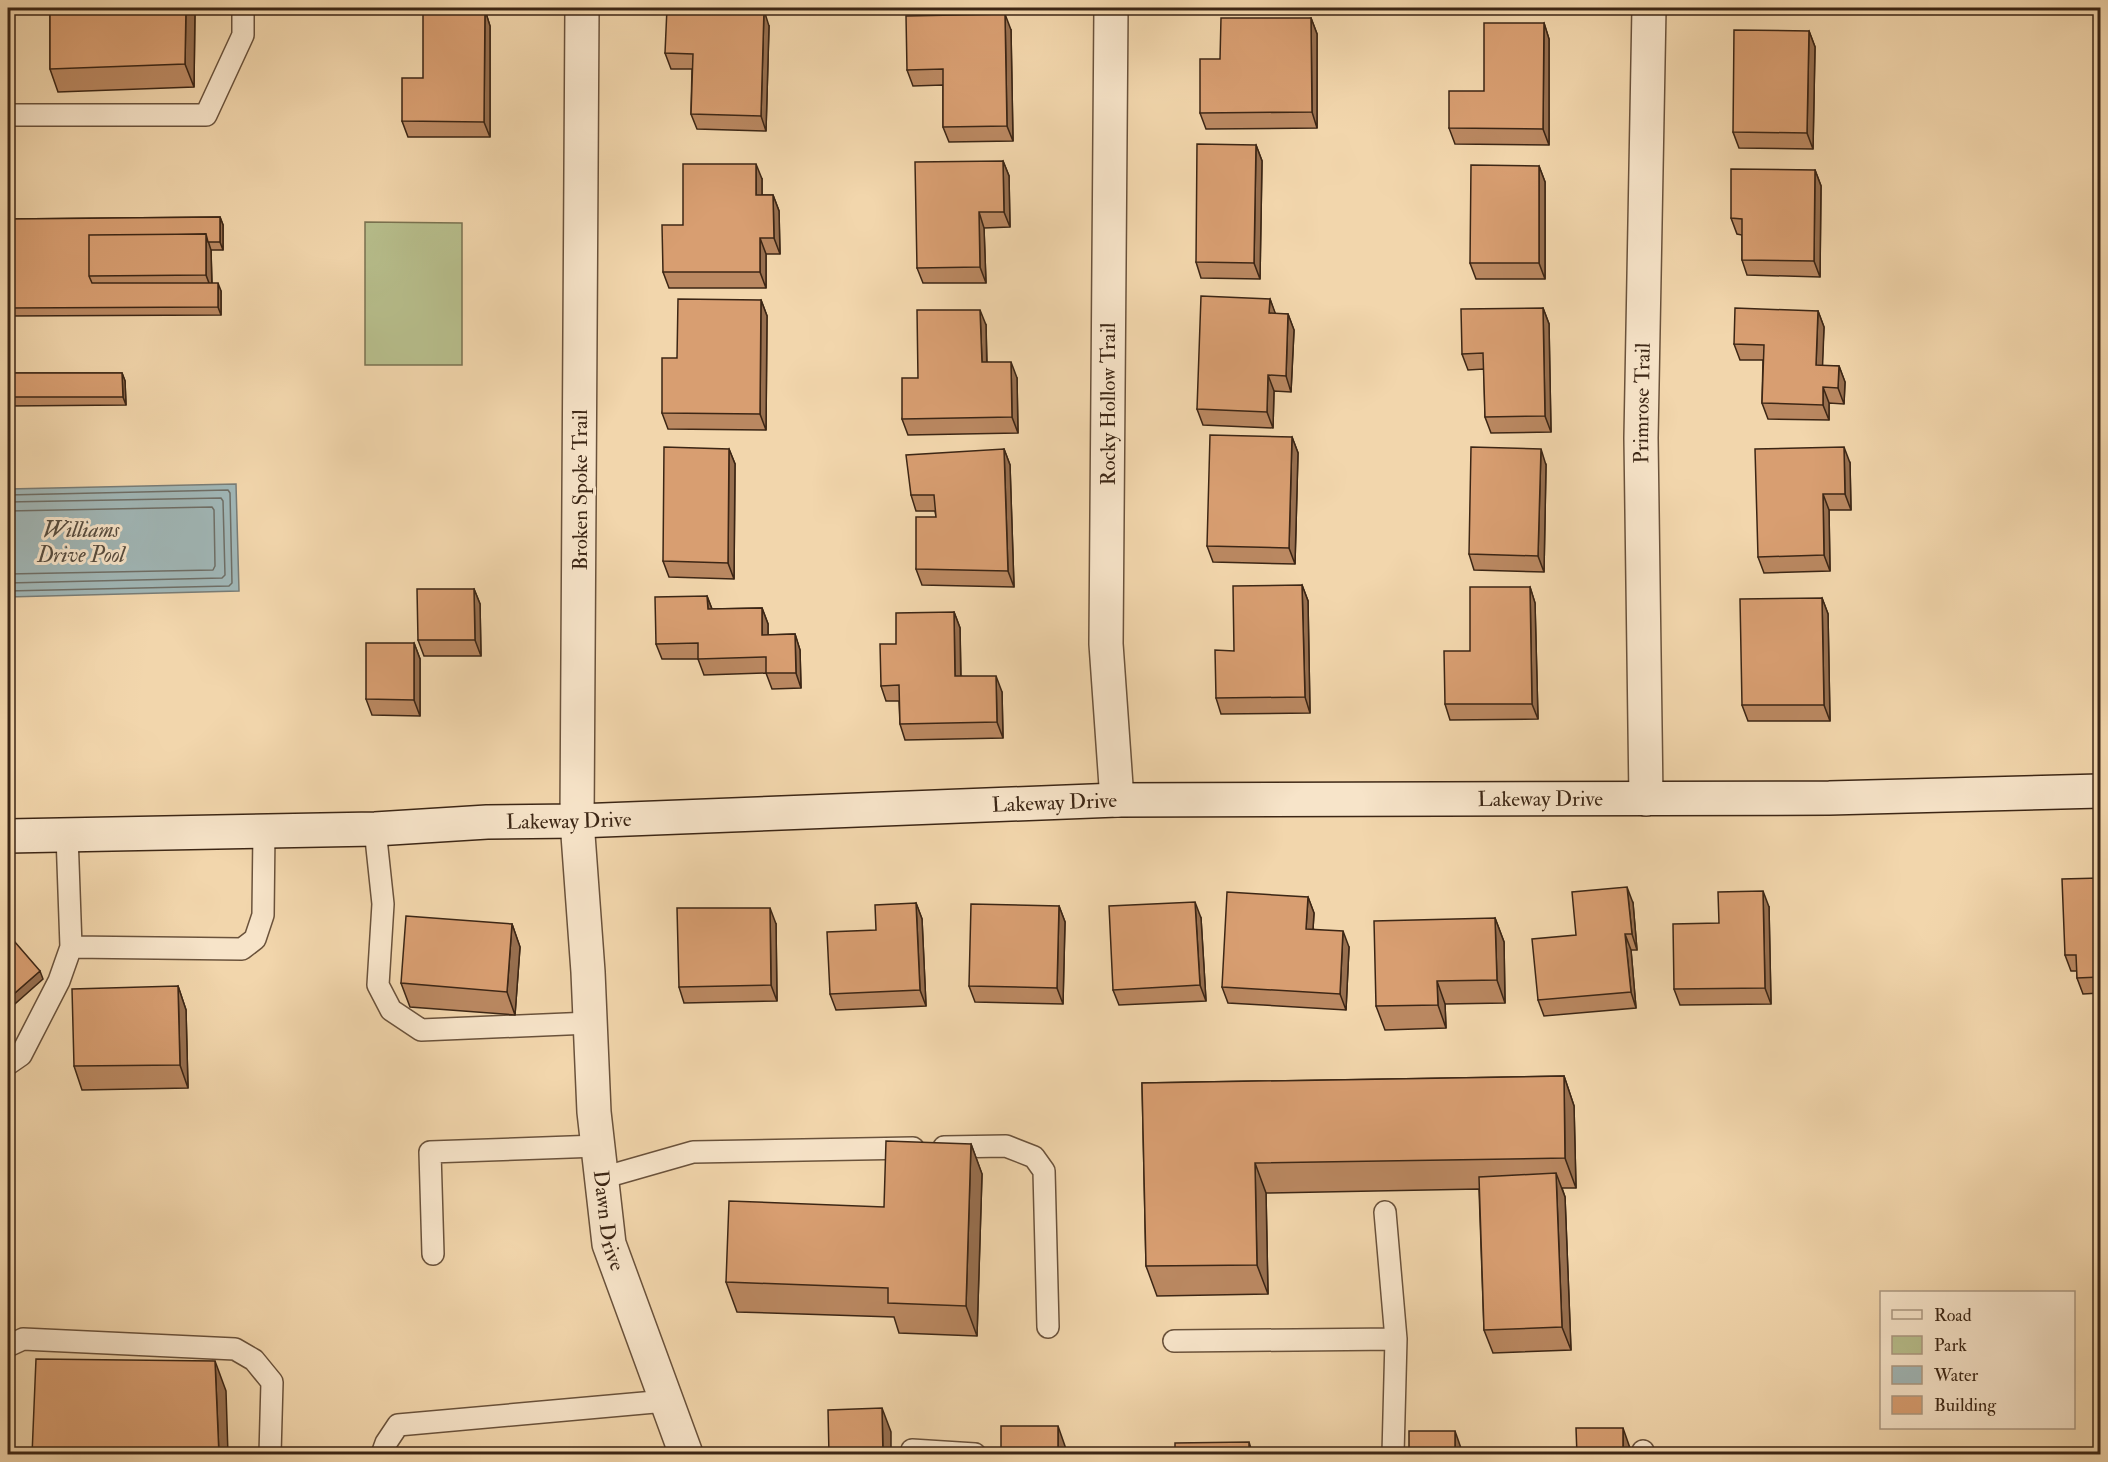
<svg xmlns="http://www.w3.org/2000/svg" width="2108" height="1462" font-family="'IM FELL Double Pica',serif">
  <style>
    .green { fill: #b7be8c; stroke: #7a7250; stroke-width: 1.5 }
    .water { fill: #a0b6b6; stroke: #787c76; stroke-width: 1.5 }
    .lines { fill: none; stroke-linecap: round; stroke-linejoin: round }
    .shore { stroke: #6e6e66; stroke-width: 1.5 }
    .lane-casing { stroke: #6a523b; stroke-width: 24 }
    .street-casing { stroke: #6a523b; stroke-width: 36 }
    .secondary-casing { stroke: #3c2615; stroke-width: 36 }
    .lane { stroke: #f7e4c9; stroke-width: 21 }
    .street { stroke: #f7e4c9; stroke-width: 33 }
    .secondary { stroke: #f7e4c9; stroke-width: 33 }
    .wall { fill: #ba8861; stroke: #3c2615; stroke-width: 1.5 }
    .shaded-wall { fill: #976f4f; stroke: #3c2615; stroke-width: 1.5 }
    .building { fill: #d89e71; stroke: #3c2615; stroke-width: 1.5 }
    .labels { text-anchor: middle; stroke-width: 6; stroke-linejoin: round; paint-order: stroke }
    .street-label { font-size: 21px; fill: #3c2615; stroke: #f7e4c9 }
    .water-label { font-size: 22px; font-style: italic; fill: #554a3d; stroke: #f7e4c9 }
  </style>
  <rect width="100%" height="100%" fill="#f2d6ac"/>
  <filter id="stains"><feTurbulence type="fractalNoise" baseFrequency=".00333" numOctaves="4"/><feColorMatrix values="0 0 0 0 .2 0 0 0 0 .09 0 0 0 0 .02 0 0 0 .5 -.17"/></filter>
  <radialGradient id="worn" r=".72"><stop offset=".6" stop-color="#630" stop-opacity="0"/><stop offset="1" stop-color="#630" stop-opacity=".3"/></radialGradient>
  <!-- green -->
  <path class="green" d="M 365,222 L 462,223 L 462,365 L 365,365 Z"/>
  <!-- water -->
  <path class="water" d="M 236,484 L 239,591 L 8,597 L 8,489 Z"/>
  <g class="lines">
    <!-- shore -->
    <path class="shore" d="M 8,495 L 228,490 L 230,493 L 232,583 L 229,586 L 8,591
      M 8,502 L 221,498 L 223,501 L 225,575 L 222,578 L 8,583
      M 8,511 L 212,507 L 214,510 L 215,566 L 213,570 L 8,574"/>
    <!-- lane casing -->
    <g class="lane-casing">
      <path id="lane" d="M 8,115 L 206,115 L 243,35 L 243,8
        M 375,829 L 383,904 L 378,985 L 391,1010 L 421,1030 L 590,1023
        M 71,947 L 242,949 L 255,939 L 263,915 L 264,831
        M 8,1064 L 21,1055 L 59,981 L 71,947 L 67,835
        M 944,1147 L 1006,1146 L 1034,1157 L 1044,1171 L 1048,1327
        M 602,1178 L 693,1152 L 913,1148
        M 1385,1212 L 1396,1339 L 1393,1454
        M 433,1254 L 430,1152 L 598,1146
        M 1174,1341 L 1396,1339
        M 8,1346 L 23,1339 L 235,1349 L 254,1360 L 272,1382 L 270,1454
        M 1643,1451 L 1643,1454
        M 382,1454 L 386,1443 L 398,1425 L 666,1401
        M 912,1454 L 912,1450 L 975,1454"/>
    </g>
    <!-- street casing -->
    <g class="street-casing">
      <g id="street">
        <path id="s1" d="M 582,8 L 577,821 L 588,972 L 594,1112 L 609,1244 L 686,1454"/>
        <path d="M 1111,8 L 1106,644 L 1117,800"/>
        <path id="s2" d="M 1646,799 L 1641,438 L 1649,8"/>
      </g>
    </g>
    <!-- secondary casing -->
    <g class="secondary-casing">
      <g id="secondary">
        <path id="s3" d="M 8,836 L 375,829 L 487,822 L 577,821 L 1117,800 L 1829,798 L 2100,791"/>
      </g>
    </g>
    <!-- lane -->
    <use href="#lane" class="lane"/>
    <!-- street -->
    <use href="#street" class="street"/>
    <!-- secondary -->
    <use href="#secondary" class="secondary"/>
  </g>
  <!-- wall -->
  <path class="wall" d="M 50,8 L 195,8 L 194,87 L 58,92 L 50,69 Z
    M 485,10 L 490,26 L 490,137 L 408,137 L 402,121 Z
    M 1311,18 L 1317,34 L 1317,128 L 1206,129 L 1200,113 L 1220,59 Z
    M 1544,23 L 1549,39 L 1549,145 L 1455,144 L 1449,128 L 1484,91 Z
    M 769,26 L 766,131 L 697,129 L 691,114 L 692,69 L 671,69 L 665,53 Z
    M 1011,30 L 1013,141 L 949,142 L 943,127 L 943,85 L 913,86 L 907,70 Z
    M 1809,31 L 1815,47 L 1813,149 L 1739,148 L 1733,132 Z
    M 1256,145 L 1262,161 L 1260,279 L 1201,278 L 1196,262 Z
    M 1003,161 L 1009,176 L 1010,227 L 984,228 L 986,283 L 923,283 L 917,268 Z
    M 1539,166 L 1545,182 L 1545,279 L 1476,279 L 1470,263 Z
    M 1815,170 L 1821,186 L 1820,277 L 1747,275 L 1742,260 L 1742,235 L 1737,234 L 1731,218 Z
    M 762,179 L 762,195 L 773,195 L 779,211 L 780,254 L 766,254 L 766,288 L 669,288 L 663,272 L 683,225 Z
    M 220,217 L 223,225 L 223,250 L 211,250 L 212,283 L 221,291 L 221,315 L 8,316 L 8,219 Z
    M 1270,299 L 1275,314 L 1288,314 L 1294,330 L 1291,392 L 1274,391 L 1273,428 L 1203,425 L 1197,409 Z
    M 761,300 L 767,316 L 766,430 L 668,429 L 662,413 L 677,358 Z
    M 1543,308 L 1549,324 L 1551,432 L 1491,433 L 1485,417 L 1484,369 L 1468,370 L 1462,354 Z
    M 1818,311 L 1824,327 L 1822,366 L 1839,366 L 1845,382 L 1844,404 L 1829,403 L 1829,420 L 1768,419 L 1762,403 L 1763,360 L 1740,360 L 1734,344 Z
    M 986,325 L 987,362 L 1017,378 L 1018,433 L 908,435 L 902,419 L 918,378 Z
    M 8,373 L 122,373 L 125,381 L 126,405 L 8,406 Z
    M 1292,437 L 1298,453 L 1295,564 L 1213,562 L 1207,546 Z
    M 729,449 L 735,464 L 734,579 L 669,577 L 663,561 Z
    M 1004,449 L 1010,465 L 1014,587 L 922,585 L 916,569 L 936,517 L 935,511 L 916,511 L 911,495 Z
    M 1850,463 L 1851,510 L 1829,510 L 1830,571 L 1764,573 L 1758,557 Z
    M 1546,465 L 1544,572 L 1474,570 L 1469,554 Z
    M 1302,585 L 1308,601 L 1310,713 L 1221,714 L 1216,698 Z
    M 1530,587 L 1535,603 L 1538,719 L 1450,720 L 1445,704 L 1470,651 Z
    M 474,589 L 480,604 L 481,656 L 424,656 L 418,640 Z
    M 707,596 L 712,609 L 762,608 L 768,624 L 768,635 L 795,634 L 800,650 L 801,688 L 772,689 L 766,673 L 704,675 L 698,659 L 662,659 L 656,644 Z
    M 1822,598 L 1828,614 L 1830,721 L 1748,721 L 1742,705 Z
    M 954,612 L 960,628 L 961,676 L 1002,692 L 1003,738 L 905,740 L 900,724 L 899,701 L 886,701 L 881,686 L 896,644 Z
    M 414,643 L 420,659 L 420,716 L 372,715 L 366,699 Z
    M 2100,878 L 2100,993 L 2083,994 L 2077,978 L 2077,971 L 2071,971 L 2065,955 Z
    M 1308,897 L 1314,913 L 1313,929 L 1349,947 L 1346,1010 L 1228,1003 L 1222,987 Z
    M 916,903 L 922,919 L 926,1006 L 836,1010 L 830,994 L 876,930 Z
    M 1633,903 L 1637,950 L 1631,950 L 1636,1008 L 1544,1016 L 1538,1000 Z
    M 1059,906 L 1065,922 L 1063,1004 L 975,1002 L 969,986 Z
    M 1769,907 L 1771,1004 L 1680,1005 L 1674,989 L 1719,923 Z
    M 1201,918 L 1206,1001 L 1119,1005 L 1113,990 Z
    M 1495,918 L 1504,942 L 1505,1003 L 1445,1004 L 1446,1028 L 1385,1030 L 1376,1006 Z
    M 512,924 L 520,947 L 515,1015 L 410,1007 L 401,983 Z
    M 776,924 L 777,1001 L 684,1003 L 679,987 Z
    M 178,986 L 186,1010 L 188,1088 L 82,1090 L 74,1066 Z
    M 1564,1076 L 1574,1106 L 1576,1188 L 1562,1188 L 1565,1197 L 1571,1350 L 1493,1353 L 1484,1330 L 1479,1189 L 1266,1193 L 1268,1294 L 1157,1296 L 1146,1266 L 1142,1083 Z
    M 971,1144 L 982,1174 L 977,1336 L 899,1333 L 894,1317 L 737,1312 L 726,1282 L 884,1207 Z"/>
  <!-- shaded-wall -->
  <path class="shaded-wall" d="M 186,8 L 195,8 L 194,87 L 185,64 Z
    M 485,10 L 490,26 L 490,137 L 484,122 Z
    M 764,10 L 769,26 L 766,131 L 761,116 Z
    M 1005,14 L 1011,30 L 1013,141 L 1007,126 Z
    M 1311,18 L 1317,34 L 1317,128 L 1312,112 Z
    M 1544,23 L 1549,39 L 1549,145 L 1543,129 Z
    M 1809,31 L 1815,47 L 1813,149 L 1807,133 Z
    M 1256,145 L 1262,161 L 1260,279 L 1254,263 Z
    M 1003,161 L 1009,176 L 1010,227 L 1004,212 Z
    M 756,164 L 762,179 L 762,211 L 756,195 Z
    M 1539,166 L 1545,182 L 1545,279 L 1539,263 Z
    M 1815,170 L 1821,186 L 1820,277 L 1814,261 Z
    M 773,195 L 779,211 L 780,254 L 774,238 Z
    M 979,212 L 984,228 L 986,283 L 980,267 Z
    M 220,217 L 223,225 L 223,250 L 220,242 Z
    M 206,234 L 211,250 L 212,291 L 206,275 Z
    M 760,238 L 766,254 L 766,288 L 760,272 Z
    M 218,283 L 221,291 L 221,315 L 218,307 Z
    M 1270,299 L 1276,315 L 1269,313 Z
    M 761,300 L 767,316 L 766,430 L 760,414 Z
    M 1543,308 L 1549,324 L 1551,432 L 1545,416 Z
    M 980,310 L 986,325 L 987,378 L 982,362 Z
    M 1818,311 L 1824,327 L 1822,381 L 1816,365 Z
    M 1288,314 L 1294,330 L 1291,392 L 1286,376 Z
    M 1011,362 L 1017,378 L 1018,433 L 1012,417 Z
    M 1839,366 L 1845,382 L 1844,404 L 1838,388 Z
    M 122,373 L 125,381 L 126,405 L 123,397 Z
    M 1268,375 L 1274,391 L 1273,428 L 1267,412 Z
    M 1823,387 L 1829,403 L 1829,420 L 1823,405 Z
    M 1292,437 L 1298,453 L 1295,564 L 1289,548 Z
    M 1844,447 L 1850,463 L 1851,510 L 1845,494 Z
    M 729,449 L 735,464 L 734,579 L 728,563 Z
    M 1004,449 L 1010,465 L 1014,587 L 1008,571 Z
    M 1541,449 L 1546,465 L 1544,572 L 1538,556 Z
    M 1823,494 L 1829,510 L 1830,571 L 1824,555 Z
    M 1302,585 L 1308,601 L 1310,713 L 1305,697 Z
    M 1530,587 L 1535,603 L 1538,719 L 1532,704 Z
    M 474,589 L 480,604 L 481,656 L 475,640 Z
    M 707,596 L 713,612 L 708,609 Z
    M 1822,598 L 1828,614 L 1830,721 L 1824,705 Z
    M 762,608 L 768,624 L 768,651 L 762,635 Z
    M 954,612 L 960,628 L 961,692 L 955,676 Z
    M 795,634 L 800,650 L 801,688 L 796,673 Z
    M 414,643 L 420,659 L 420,716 L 414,700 Z
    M 996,676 L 1002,692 L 1003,738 L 997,722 Z
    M 1627,887 L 1633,903 L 1637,950 L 1632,934 Z
    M 1763,891 L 1769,907 L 1771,1004 L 1765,988 Z
    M 1308,897 L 1314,913 L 1312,945 L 1306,929 Z
    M 1195,902 L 1201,918 L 1206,1001 L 1200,985 Z
    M 916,903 L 922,919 L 926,1006 L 920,990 Z
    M 1059,906 L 1065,922 L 1063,1004 L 1057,988 Z
    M 770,908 L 776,924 L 777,1001 L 771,985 Z
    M 1495,918 L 1504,942 L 1505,1003 L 1497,980 Z
    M 512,924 L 520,947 L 515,1015 L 507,992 Z
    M 1343,931 L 1349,947 L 1346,1010 L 1340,994 Z
    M 1625,934 L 1631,950 L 1636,1008 L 1631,992 Z
    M 40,971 L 43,979 L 8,1010 L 8,999 Z
    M 1437,981 L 1445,1004 L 1446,1028 L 1438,1005 Z
    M 178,986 L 186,1010 L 188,1088 L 180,1065 Z
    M 1564,1076 L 1574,1106 L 1576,1188 L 1565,1158 Z
    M 971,1144 L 982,1174 L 977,1336 L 966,1306 Z
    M 1255,1163 L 1266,1193 L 1268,1294 L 1257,1265 Z
    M 1556,1173 L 1565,1197 L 1571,1350 L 1562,1327 Z
    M 215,1361 L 226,1391 L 228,1455 L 219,1455 Z
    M 882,1408 L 891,1432 L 891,1455 L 883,1455 Z
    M 1058,1426 L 1066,1449 L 1066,1455 L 1058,1455 Z
    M 1623,1428 L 1631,1451 L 1631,1455 L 1623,1455 Z
    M 1455,1431 L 1463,1454 L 1463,1455 L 1455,1455 Z
    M 1249,1442 L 1253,1455 L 1249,1455 Z"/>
  <!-- building -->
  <path class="building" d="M 50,8 L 186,8 L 185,64 L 50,69 Z
    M 667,8 L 764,10 L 761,116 L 691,114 L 693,54 L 665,53 Z
    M 423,10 L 485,10 L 484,122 L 402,121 L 402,78 L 423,78 Z
    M 1005,14 L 1007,126 L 943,127 L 943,69 L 907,70 L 906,16 Z
    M 1221,18 L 1311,18 L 1312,112 L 1200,113 L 1200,59 L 1220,59 Z
    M 1484,23 L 1544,23 L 1543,129 L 1449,128 L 1449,91 L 1484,91 Z
    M 1734,30 L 1809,31 L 1807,133 L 1733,132 Z
    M 1197,144 L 1256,145 L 1254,263 L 1196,262 Z
    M 1003,161 L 1004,212 L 979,212 L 980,267 L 917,268 L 915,162 Z
    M 683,164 L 756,164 L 756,195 L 773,195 L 774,238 L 760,238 L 760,272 L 663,272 L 662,225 L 683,225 Z
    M 1471,165 L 1539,166 L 1539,263 L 1470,263 Z
    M 1731,169 L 1815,170 L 1814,261 L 1742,260 L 1742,219 L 1731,218 Z
    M 220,217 L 220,242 L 208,242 L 206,234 L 89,235 L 89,276 L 92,283 L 218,283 L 218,307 L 8,308 L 8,219 Z
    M 206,234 L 206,275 L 89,276 L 89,235 Z
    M 1201,296 L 1270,299 L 1269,313 L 1288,314 L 1286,376 L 1268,375 L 1267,412 L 1197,409 Z
    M 678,299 L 761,300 L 760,414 L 662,413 L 662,358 L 677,358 Z
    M 1543,308 L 1545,416 L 1485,417 L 1483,353 L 1462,354 L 1461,309 Z
    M 1735,308 L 1818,311 L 1816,365 L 1839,366 L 1838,388 L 1823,387 L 1823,405 L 1762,403 L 1764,345 L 1734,344 Z
    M 917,310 L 980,310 L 982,362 L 1011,362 L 1012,417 L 902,419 L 902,378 L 918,378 Z
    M 8,373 L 122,373 L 123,397 L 8,397 Z
    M 1210,435 L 1292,437 L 1289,548 L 1207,546 Z
    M 664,447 L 729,449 L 728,563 L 663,561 Z
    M 1471,447 L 1541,449 L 1538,556 L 1469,554 Z
    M 1844,447 L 1845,494 L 1823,494 L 1824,555 L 1758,557 L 1755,449 Z
    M 1004,449 L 1008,571 L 916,569 L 916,517 L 936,517 L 934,495 L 911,495 L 906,455 Z
    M 1302,585 L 1305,697 L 1216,698 L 1215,650 L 1234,651 L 1233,586 Z
    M 1470,587 L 1530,587 L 1532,704 L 1445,704 L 1444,651 L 1470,651 Z
    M 417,589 L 474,589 L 475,640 L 418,640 Z
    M 707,596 L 708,609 L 762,608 L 762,635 L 795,634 L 796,673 L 766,673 L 766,657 L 698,659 L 698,643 L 656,644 L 655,597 Z
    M 1822,598 L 1824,705 L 1742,705 L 1740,599 Z
    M 954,612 L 955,676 L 996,676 L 997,722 L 900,724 L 899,685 L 881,686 L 880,644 L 896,644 L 896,613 Z
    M 366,643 L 414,643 L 414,700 L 366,699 Z
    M 2100,878 L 2100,977 L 2077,978 L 2076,955 L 2065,955 L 2062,879 Z
    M 1627,887 L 1632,934 L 1625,934 L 1631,992 L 1538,1000 L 1532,939 L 1576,935 L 1572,892 Z
    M 1763,891 L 1765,988 L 1674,989 L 1673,924 L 1719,923 L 1718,892 Z
    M 1227,892 L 1308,897 L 1306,929 L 1343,931 L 1340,994 L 1222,987 Z
    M 1195,902 L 1200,985 L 1113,990 L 1109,906 Z
    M 916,903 L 920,990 L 830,994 L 827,932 L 876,930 L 875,905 Z
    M 971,904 L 1059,906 L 1057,988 L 969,986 Z
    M 677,908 L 770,908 L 771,985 L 679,987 Z
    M 406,916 L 512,924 L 507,992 L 401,983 Z
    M 1495,918 L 1497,980 L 1437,981 L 1438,1005 L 1376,1006 L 1374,921 Z
    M 8,934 L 40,971 L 8,999 Z
    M 178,986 L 180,1065 L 74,1066 L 72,989 Z
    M 1564,1076 L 1565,1158 L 1255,1163 L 1257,1265 L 1146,1266 L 1142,1083 Z
    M 886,1141 L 971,1144 L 966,1306 L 888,1303 L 888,1288 L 726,1282 L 729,1201 L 884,1207 Z
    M 1556,1173 L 1562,1327 L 1484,1330 L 1479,1177 Z
    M 36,1359 L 215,1361 L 219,1455 L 32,1455 Z
    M 882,1408 L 883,1455 L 829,1455 L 828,1410 Z
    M 1001,1426 L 1058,1426 L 1058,1455 L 1001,1455 Z
    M 1576,1428 L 1623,1428 L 1623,1455 L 1577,1455 Z
    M 1409,1431 L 1455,1431 L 1455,1455 L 1409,1455 Z
    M 1249,1442 L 1249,1455 L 1175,1455 L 1175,1443 Z
    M 923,1453 L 961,1453 L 961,1455 L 923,1455 Z"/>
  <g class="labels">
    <!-- street labels -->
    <g class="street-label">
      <text dy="7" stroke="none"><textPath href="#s2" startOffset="396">Primrose Trail</textPath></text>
      <text transform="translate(1108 404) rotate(-90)" y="7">Rocky Hollow Trail</text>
      <text transform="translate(580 490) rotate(-90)" y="7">Broken Spoke Trail</text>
      <text dy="7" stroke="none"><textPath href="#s3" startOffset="1533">Lakeway Drive</textPath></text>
      <text dy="7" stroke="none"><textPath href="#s3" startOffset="1047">Lakeway Drive</textPath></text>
      <text dy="7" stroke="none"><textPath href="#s3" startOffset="561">Lakeway Drive</textPath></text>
      <text dy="7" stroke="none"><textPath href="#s1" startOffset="1214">Dawn Drive</textPath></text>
    </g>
    <!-- water labels -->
    <g class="water-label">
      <text x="81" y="537">Williams<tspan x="81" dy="25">Drive Pool</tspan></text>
    </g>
  </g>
  <!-- margin -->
  <rect width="2108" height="1462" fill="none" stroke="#f2d6ac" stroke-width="30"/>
  <rect x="9" y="9" width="2090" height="1444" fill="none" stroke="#3c2615" stroke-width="3"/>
  <rect x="15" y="15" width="2078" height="1432" fill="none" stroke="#3c2615" stroke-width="1.5"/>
  <!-- legend -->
  <rect x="1880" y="1291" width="195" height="138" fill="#f7e4c9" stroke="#ac9881" stroke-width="1.5"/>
  <rect x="1892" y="1310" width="30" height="9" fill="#f7e4c9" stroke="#ac9881" stroke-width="1.5"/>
  <text x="1934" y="1321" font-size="18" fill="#3c2615">Road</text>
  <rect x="1892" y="1336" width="30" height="18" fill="#b7be8c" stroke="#ac9881" stroke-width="1.5"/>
  <text x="1934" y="1351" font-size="18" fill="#3c2615">Park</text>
  <rect x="1892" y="1366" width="30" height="18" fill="#a0b6b6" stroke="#ac9881" stroke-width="1.5"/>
  <text x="1934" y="1381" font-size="18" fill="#3c2615">Water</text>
  <rect x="1892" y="1396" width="30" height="18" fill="#d89e71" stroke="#ac9881" stroke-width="1.5"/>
  <text x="1934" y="1411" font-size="18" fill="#3c2615">Building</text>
  <rect width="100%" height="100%" filter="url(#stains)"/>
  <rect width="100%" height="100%" fill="url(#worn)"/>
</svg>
